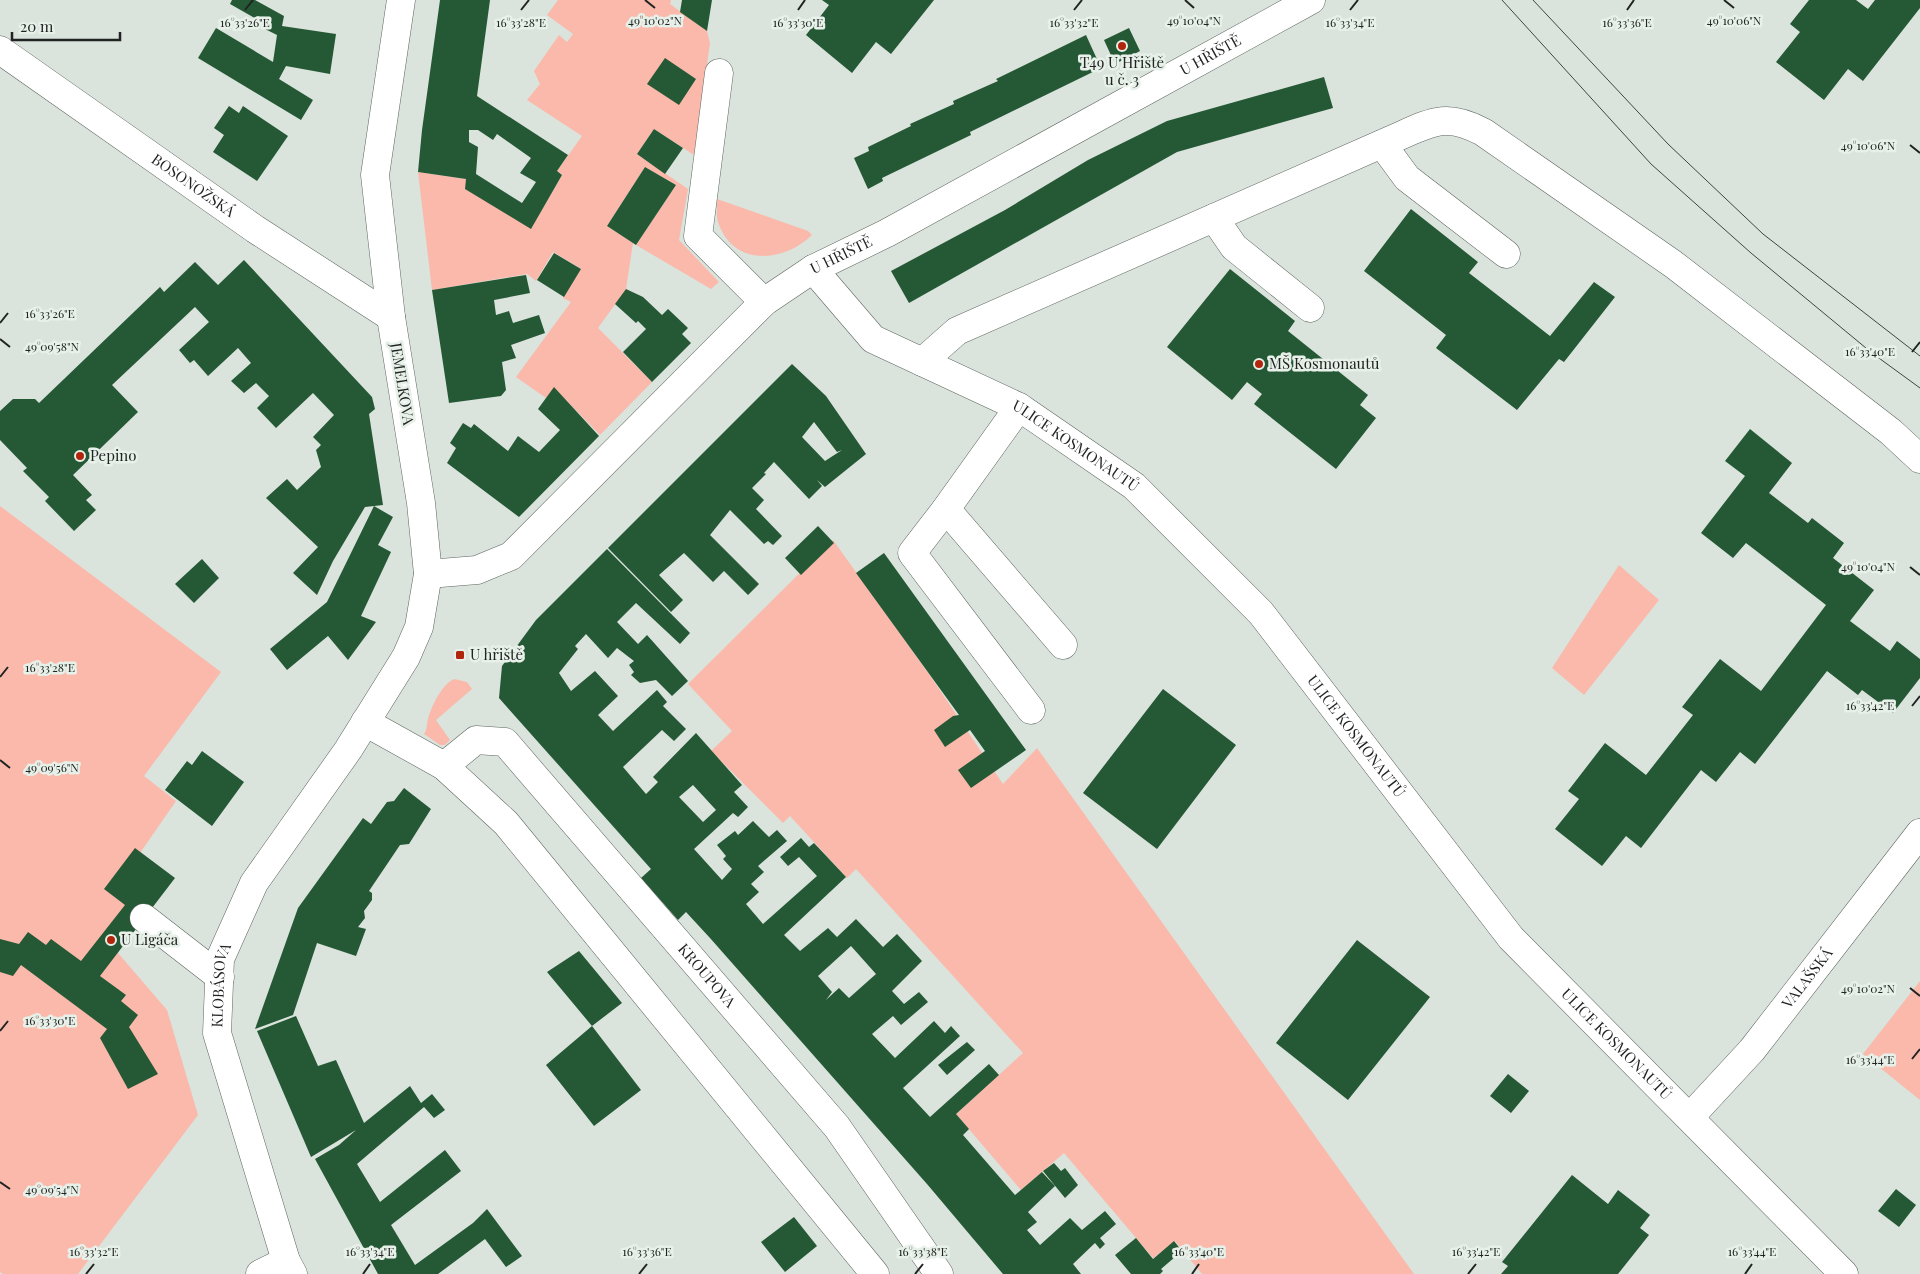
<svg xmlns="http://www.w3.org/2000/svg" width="1920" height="1274" font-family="'Playfair Display',serif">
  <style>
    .green { fill: #fab9ab }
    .building { fill: #255835; fill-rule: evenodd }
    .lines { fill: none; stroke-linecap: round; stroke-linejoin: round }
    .minor-casing { stroke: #5e6660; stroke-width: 29 }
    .minor { stroke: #fff; stroke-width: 28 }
    .tram { stroke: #414542; stroke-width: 1 }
    .ticks { fill: none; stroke: #202321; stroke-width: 2 }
    .poi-dot { fill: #b2250d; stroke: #e7f1e9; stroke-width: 2 }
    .labels { text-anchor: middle; stroke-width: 5; stroke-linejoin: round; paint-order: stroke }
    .street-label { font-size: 15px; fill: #202321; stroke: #e7f1e9 }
    .poi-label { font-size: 15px; fill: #202321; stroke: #e7f1e9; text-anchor: start }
    .ticks-label { font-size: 12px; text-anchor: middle; fill: #202321; stroke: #e7f1e9; stroke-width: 5; stroke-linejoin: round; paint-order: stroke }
  </style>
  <rect width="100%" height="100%" fill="#dae3dc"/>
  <!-- green -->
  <path class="green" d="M 558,0 L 671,0 L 670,4 L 707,31 L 710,43 L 694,155 L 654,129 L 637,154 L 688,189 L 679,240 L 719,282 L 711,289 L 636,245 L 676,185 L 645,167 L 607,226 L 633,243 L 626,289 L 598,328 L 652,382 L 600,435 L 554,388 L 546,398 L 516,377 L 571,302 L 563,298 L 580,268 L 553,252 L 536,281 L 527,274 L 432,290 L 418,172 L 466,179 L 466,189 L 531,228 L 562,175 L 557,171 L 582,136 L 527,100 L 540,84 L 534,71 L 559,35 L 567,42 L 573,34 L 547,15 Z
    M 717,199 L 808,231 L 812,235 C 783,263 733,267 718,222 C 716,215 717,206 717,199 Z
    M 0,506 L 221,672 L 144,776 L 176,801 L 140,853 L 118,953 L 167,1010 L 198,1115 L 78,1274 L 3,1274 L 0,1272 Z
    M 833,540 L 931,677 L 1003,784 L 1037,748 L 1414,1274 L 1202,1274 L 1175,1241 L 1153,1258 L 1064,1153 L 1021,1190 L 956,1114 L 1023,1053 L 856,869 L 847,878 L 790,816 L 783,823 L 711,751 L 732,731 L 688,684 Z
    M 1619,565 L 1659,600 L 1584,695 L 1552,668 Z
    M 454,679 L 467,682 L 472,689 L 436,720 L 450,740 L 445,745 L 440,745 L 424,734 C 428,728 426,726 428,719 C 431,707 442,684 454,679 Z
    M 1920,981 L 1920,1100 L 1863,1054 Z"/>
  <!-- building -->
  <path class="building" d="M 232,0 L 255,0 L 284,16 L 282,26 L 336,34 L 330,74 L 286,66 L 279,79 L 313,100 L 301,120 L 198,58 L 216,28 L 273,62 L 277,35 L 265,29 L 267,25 L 230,4 Z
    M 440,0 L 490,0 L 477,96 L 568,155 L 557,171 L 562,175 L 531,229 L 465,189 L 466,179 L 418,172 L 422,130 ZM 469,130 L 478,130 L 493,140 L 497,134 L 531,158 L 520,173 L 536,182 L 522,203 L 476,174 L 478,147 L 469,142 Z
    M 682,0 L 712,0 L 707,31 L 680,12 Z
    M 822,0 L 934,0 L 891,54 L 876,42 L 852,73 L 806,35 L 829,5 Z
    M 1809,0 L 1856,0 L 1868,9 L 1875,0 L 1920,0 L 1920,8 L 1863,81 L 1848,69 L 1824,100 L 1776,62 L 1800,32 L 1790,24 Z
    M 1129,28 L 1140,51 L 1115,64 L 1104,40 Z
    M 1086,35 L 1101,68 L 970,132 L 971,135 L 882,178 L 883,181 L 868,189 L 854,158 L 869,151 L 868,147 L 911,126 L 910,124 L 954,104 L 953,101 L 998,81 L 996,79 Z
    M 665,58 L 696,79 L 679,105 L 647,84 Z
    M 1324,77 L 1333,108 L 1177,152 L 909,303 L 891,271 L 1005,210 L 1088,160 L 1167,121 Z
    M 229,106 L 239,113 L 243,106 L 288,136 L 257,181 L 213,152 L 224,135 L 214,128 Z
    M 654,129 L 683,148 L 665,174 L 637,154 Z
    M 645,167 L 676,185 L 636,245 L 607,226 Z
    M 1411,209 L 1478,262 L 1469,273 L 1550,336 L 1594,282 L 1615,297 L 1564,362 L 1559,359 L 1517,410 L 1436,348 L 1446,335 L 1364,271 Z
    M 554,253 L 581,269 L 564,297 L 537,280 Z
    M 244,260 L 372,397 L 375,409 L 369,414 L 383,505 L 365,507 L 333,561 L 317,595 L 293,573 L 318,547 L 266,498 L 287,479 L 297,490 L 321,467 L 316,450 L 321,445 L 313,437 L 334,415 L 313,393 L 276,428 L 257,408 L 269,396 L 256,383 L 244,393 L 231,381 L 251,363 L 238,348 L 208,376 L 194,360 L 190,363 L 179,350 L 209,322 L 195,307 L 112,385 L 138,412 L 73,475 L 92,495 L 86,500 L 96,510 L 74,531 L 45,501 L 49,497 L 23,471 L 27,468 L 0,440 L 0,411 L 13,399 L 35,399 L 39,403 L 160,287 L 164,292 L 195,262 L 218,285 Z
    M 1230,269 L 1295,321 L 1288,331 L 1368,395 L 1360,405 L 1376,418 L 1336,469 L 1254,404 L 1262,394 L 1247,382 L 1232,400 L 1167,347 Z
    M 526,275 L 530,293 L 494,300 L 496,315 L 509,311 L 513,323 L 539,315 L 545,333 L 511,345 L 516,358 L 502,362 L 506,390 L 501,396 L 449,403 L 432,290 Z
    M 626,289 L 643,297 L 662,315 L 668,309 L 688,328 L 682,334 L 691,343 L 652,382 L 623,352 L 646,329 L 638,321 L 636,323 L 615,304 Z
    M 792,364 L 826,396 L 866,454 L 825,487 L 817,480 L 822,486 L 809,499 L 774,462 L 764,473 L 766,474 L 752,488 L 764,500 L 756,509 L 782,536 L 773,545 L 768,541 L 764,544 L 730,510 L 710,535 L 759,584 L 748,595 L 724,571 L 713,582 L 684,553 L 659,575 L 683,600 L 671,612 L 608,548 ZM 814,422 L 837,452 L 842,450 L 825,461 L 802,437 Z
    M 554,387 L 599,436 L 519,517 L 447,463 L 456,448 L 450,443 L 463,423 L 471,428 L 474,424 L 508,451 L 518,436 L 539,452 L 560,430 L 538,409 Z
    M 1750,429 L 1792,463 L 1769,493 L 1808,523 L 1812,518 L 1844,543 L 1833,558 L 1874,590 L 1850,621 L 1890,651 L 1897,641 L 1920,659 L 1920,678 L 1893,713 L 1862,690 L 1858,695 L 1827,671 L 1755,764 L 1740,752 L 1716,782 L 1701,770 L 1641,848 L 1626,836 L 1602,866 L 1555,829 L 1579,799 L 1568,791 L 1605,743 L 1646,775 L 1693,715 L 1682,707 L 1720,659 L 1761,691 L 1826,605 L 1746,543 L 1733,558 L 1701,533 L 1745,476 L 1725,461 Z
    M 374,506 L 393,517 L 378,545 L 391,552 L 361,616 L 376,622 L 348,660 L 328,636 L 287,670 L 270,649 L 327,602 Z
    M 818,526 L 834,543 L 801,575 L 785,558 Z
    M 607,549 L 690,633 L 680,644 L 636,603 L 617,622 L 638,644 L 647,635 L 688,681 L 672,696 L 656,680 L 640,683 L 631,675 L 634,672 L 629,665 L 634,661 L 617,648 L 608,658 L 586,634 L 575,646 L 578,649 L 559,673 L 571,691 L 595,671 L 618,696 L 598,715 L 613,731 L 657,690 L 667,702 L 663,706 L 686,729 L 674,741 L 662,730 L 623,767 L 646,794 L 658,782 L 653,777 L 696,733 L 742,785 L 734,792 L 748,807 L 738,817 L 733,813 L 694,849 L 722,880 L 732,869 L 723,859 L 726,856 L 717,845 L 735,831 L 738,835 L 753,821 L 769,837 L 777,830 L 787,841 L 758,866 L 764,872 L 751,884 L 759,892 L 746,904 L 763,924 L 817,876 L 799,857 L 788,866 L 780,857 L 801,838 L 809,847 L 814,843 L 846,877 L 784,935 L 800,951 L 828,928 L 837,937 L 856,919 L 883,947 L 897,934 L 922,961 L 892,991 L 904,1004 L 919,992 L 928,1002 L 901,1025 L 893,1016 L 872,1034 L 895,1058 L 934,1021 L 945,1033 L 951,1026 L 960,1036 L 903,1088 L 930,1117 L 989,1064 L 999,1075 L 956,1114 L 969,1129 L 963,1135 L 1015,1195 L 1042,1172 L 1055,1186 L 1028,1212 L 1037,1222 L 1027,1230 L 1040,1245 L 1070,1218 L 1082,1230 L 1105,1211 L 1116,1224 L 1100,1238 L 1105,1244 L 1100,1249 L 1095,1243 L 1073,1264 L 1081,1274 L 1003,1274 L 927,1184 L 710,938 L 686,912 L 678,920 L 641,878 L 651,869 L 499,698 L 502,666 L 536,620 ZM 693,785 L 716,810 L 703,822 L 679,797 ZM 851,946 L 876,974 L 849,998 L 839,988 L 826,1000 L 832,992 L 818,976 Z
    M 884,553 L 1026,750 L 971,788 L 958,770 L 985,751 L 970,730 L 945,747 L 934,730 L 953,716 L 959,715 L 856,573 Z
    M 202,559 L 219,578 L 194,603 L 175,584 Z
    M 1163,689 L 1236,745 L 1157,849 L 1083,793 Z
    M 202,751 L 244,782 L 212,826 L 165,790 L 187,761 L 192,765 Z
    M 404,788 L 431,809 L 409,844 L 400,845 L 369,891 L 372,893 L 372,900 L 364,911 L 365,918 L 358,927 L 366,929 L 356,956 L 317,943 L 293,1015 L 255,1029 L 298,908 L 363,818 L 371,824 L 387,802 L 394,801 Z
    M 135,848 L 175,878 L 100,976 L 126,995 L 121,1001 L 138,1015 L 129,1027 L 158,1074 L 128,1089 L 100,1038 L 107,1029 L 21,965 L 13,976 L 0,972 L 0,939 L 19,944 L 28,932 L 46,945 L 51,939 L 81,961 L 125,905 L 104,889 Z
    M 1357,940 L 1430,997 L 1348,1100 L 1276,1043 Z
    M 579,951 L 622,1003 L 592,1026 L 547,972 Z
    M 296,1016 L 318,1066 L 336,1060 L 364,1123 L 410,1086 L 421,1103 L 432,1094 L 445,1110 L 434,1118 L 424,1107 L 357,1164 L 380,1202 L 445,1150 L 461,1171 L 391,1225 L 415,1265 L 473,1223 L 487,1209 L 522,1256 L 506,1267 L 485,1239 L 438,1274 L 378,1274 L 315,1159 L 339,1145 L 356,1130 L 311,1157 L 257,1031 Z
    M 592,1026 L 641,1090 L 594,1126 L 546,1065 Z
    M 967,1042 L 975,1050 L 947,1075 L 938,1065 Z
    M 1508,1074 L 1529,1091 L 1511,1113 L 1490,1096 Z
    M 1054,1163 L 1061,1171 L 1065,1168 L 1078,1185 L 1065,1198 L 1043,1171 Z
    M 1572,1175 L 1608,1204 L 1618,1190 L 1650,1215 L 1640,1228 L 1649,1235 L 1618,1274 L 1501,1274 L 1508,1266 L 1502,1262 Z
    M 1896,1189 L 1916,1205 L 1899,1227 L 1878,1211 Z
    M 794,1217 L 817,1246 L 785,1272 L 761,1242 Z
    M 1136,1238 L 1153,1259 L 1174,1241 L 1182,1251 L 1161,1269 L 1163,1271 L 1160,1274 L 1131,1274 L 1115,1255 Z"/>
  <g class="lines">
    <!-- minor casing -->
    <g class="minor-casing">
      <g id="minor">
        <path id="s1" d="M 0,50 L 255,229 L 391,317"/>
        <path d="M 719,73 L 698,236 L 764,302"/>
        <path d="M 1382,144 L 1407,178 L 1506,254"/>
        <path d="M 1214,218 L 1234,247 L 1310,308"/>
        <path id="s2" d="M 813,269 L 873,339 L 1019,407 L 1134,486 L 1261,613 L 1511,938 L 1844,1274"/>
        <path d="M 922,362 L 957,331 L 1402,135 C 1435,120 1449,114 1483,132 L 1673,264 L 1891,432 L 1920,459"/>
        <path d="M 1019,407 L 946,509 L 1063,645"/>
        <path d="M 946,509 L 912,553 L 1031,710"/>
        <path id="s3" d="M 428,574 L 477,570 L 511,556 L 764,302 L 813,269 L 887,233 L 1311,0"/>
        <path d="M 365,722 L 444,766 L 506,823 L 875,1274"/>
        <path id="s4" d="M 444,766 L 476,740 L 505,742 L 837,1127 L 939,1274"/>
        <path d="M 144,918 L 220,977"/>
        <path id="s5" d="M 1690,1117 L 1752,1050 L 1920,833"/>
        <path d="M 260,1274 L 286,1261"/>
        <path id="s6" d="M 293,1274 L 286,1261 L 217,1033 L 220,959 L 254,883 L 348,750 L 406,657 L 419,627 L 428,574 L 421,503 L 391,317 L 375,175 L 401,0"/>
      </g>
    </g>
    <!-- minor -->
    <use href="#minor" class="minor"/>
    <!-- tram -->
    <path class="tram" d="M 1502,0 L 1651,164 L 1751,253 L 1872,353 L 1920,388
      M 1533,0 L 1668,144 L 1763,234 L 1920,356"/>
  </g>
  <!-- ticks -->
  <path class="ticks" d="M 645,0 L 655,8M 1185,0 L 1194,8M 1724,0 L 1734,8M 245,10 L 253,0M 521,10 L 529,0M 798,10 L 805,0M 1074,10 L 1082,0M 1350,10 L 1358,0M 1627,10 L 1634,0M 1910,145 L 1920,153M 0,323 L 8,313M 0,339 L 10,347M 1912,352 L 1920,342M 1910,567 L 1920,575M 0,677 L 8,667M 1912,706 L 1920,696M 0,760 L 10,768M 1910,988 L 1920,996M 0,1031 L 8,1021M 1912,1059 L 1920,1049M 0,1182 L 10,1189M 86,1274 L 94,1264M 363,1274 L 370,1264M 639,1274 L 647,1264M 915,1274 L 923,1264M 1192,1274 L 1199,1264M 1468,1274 L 1476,1264M 1745,1274 L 1752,1264"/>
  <!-- markers -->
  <g class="poi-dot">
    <circle cx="1122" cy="46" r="5"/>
    <circle cx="1259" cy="364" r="5"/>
    <circle cx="80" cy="456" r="5"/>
    <rect x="455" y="650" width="10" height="10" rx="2.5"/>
    <circle cx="111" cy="940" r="5"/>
  </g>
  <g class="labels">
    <!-- street labels -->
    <g class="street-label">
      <text dy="5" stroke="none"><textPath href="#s3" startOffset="955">U HŘIŠTĚ</textPath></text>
      <text dy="5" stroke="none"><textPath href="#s1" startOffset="236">BOSONOŽSKÁ</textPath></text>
      <text dy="5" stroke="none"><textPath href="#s3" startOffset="535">U HŘIŠTĚ</textPath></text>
      <text transform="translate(402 384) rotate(81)" y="5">JEMELKOVA</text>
      <text dy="5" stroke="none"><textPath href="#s2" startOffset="322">ULICE KOSMONAUTŮ</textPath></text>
      <text dy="5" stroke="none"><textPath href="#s2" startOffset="728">ULICE KOSMONAUTŮ</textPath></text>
      <text dy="5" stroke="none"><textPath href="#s4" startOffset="379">KROUPOVA</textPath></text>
      <text dy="5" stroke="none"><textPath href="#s5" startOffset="182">VALAŠSKÁ</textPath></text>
      <text dy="5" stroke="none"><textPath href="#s6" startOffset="301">KLOBÁSOVA</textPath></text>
      <text dy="5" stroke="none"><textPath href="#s2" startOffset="1132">ULICE KOSMONAUTŮ</textPath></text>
    </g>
    <!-- poi labels -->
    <g class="poi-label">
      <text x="1122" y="68" text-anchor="middle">T49 U Hřiště<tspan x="1122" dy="17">u č. 3</tspan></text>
      <text x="1269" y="369">MŠ Kosmonautů</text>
      <text x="90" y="461">Pepino</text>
      <text x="470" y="660">U hřiště</text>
      <text x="121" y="945">U Ligáča</text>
    </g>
  </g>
  <g class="ticks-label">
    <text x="1734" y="25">49°10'06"N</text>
    <text x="655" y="25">49°10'02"N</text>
    <text x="1194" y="25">49°10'04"N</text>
    <text x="521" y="27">16°33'28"E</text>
    <text x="798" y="27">16°33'30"E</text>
    <text x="1074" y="27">16°33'32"E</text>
    <text x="1350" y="27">16°33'34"E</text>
    <text x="1627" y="27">16°33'36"E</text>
    <text x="245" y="27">16°33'26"E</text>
    <text x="1868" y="150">49°10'06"N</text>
    <text x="50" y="318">16°33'26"E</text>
    <text x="52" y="351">49°09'58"N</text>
    <text x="1870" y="356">16°33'40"E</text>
    <text x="1868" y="571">49°10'04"N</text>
    <text x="50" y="672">16°33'28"E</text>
    <text x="1870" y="710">16°33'42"E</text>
    <text x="52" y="772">49°09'56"N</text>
    <text x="1868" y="993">49°10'02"N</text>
    <text x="50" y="1025">16°33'30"E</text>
    <text x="1870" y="1064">16°33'44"E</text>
    <text x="52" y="1194">49°09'54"N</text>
    <text x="94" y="1256">16°33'32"E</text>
    <text x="370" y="1256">16°33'34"E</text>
    <text x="647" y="1256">16°33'36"E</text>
    <text x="923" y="1256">16°33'38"E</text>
    <text x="1199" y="1256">16°33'40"E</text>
    <text x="1476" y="1256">16°33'42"E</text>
    <text x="1752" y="1256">16°33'44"E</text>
  </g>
  <!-- scale -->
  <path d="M12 32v8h108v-8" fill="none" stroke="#202321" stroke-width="2.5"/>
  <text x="20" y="32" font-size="15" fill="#202321" stroke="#e7f1e9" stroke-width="4" paint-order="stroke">20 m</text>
</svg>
